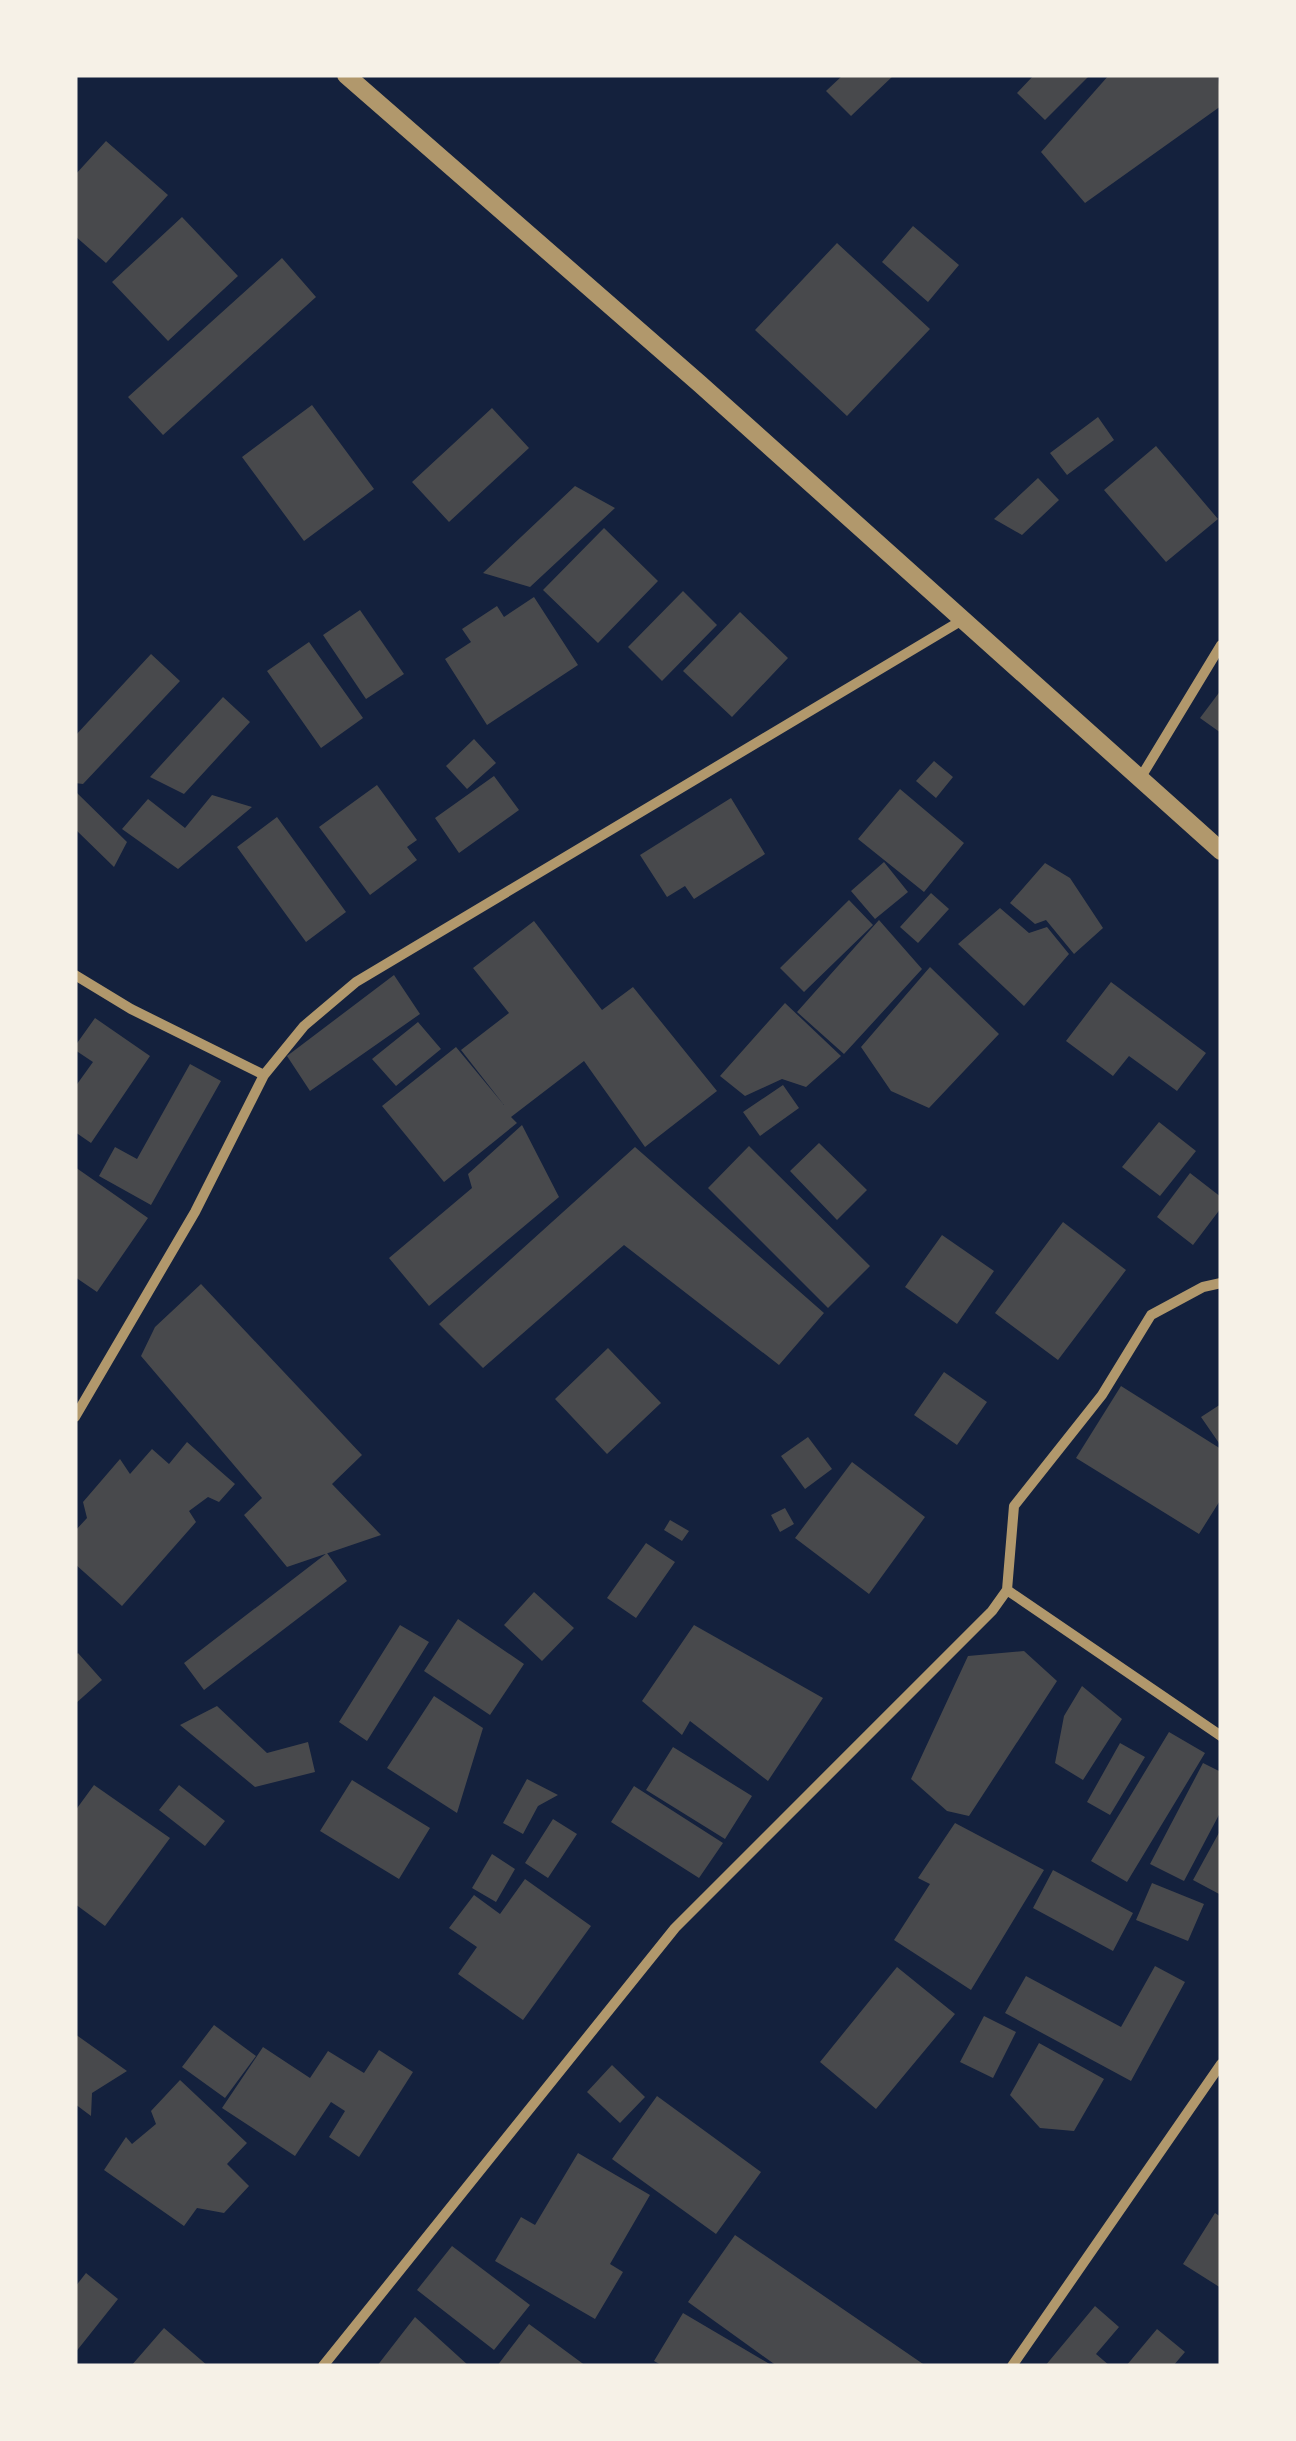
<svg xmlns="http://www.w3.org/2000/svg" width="1296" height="2441" font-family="Quicksand,sans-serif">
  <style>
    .building { fill: #48494c }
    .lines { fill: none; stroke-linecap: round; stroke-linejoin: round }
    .minor { stroke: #b1986c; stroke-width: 10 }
    .tertiary { stroke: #b1986c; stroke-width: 18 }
  </style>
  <rect width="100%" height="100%" fill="#14213d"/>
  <!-- building -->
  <path class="building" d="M 843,75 L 894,75 L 851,116 L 826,91 Z
    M 1034,75 L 1090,75 L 1045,120 L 1017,93 Z
    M 1109,75 L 1218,75 L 1221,106 L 1085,203 L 1041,152 Z
    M 106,141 L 168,195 L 106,263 L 75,236 L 75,175 Z
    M 182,217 L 238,276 L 168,341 L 112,282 Z
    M 913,226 L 959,265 L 928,302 L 882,262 Z
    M 837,243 L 930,329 L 847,416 L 755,330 Z
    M 282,258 L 316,297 L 163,435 L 128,397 Z
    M 312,405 L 374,489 L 304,541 L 242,457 Z
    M 492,408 L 529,448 L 449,522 L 412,482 Z
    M 1098,417 L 1114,440 L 1067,475 L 1050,453 Z
    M 1156,446 L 1218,519 L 1166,562 L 1104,490 Z
    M 1038,478 L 1059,500 L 1022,535 L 994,519 Z
    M 575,486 L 615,508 L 530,587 L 483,573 Z
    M 604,528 L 658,581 L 598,643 L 543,590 Z
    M 683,591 L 717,625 L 662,681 L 628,647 Z
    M 534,597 L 578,665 L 487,725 L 445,659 L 471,642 L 462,629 L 497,606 L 504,617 Z
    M 360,610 L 404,674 L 366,699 L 323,635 Z
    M 740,612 L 788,658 L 732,717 L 683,671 Z
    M 309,642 L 363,718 L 321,748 L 267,671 Z
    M 151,654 L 180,681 L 83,784 L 75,783 L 75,736 Z
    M 1221,690 L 1221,733 L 1200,718 Z
    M 223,697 L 250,722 L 184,794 L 150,777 Z
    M 474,739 L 496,763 L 467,789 L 446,766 Z
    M 934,761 L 953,777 L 936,798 L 916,781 Z
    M 494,776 L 519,810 L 459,853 L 435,818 Z
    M 377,785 L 417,840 L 407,847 L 417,860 L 370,895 L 319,827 Z
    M 900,789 L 964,843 L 924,892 L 858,839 Z
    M 75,791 L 127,842 L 114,867 L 75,829 Z
    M 212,795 L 252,807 L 178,869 L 122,829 L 148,799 L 185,828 Z
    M 731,798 L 765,854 L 694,899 L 685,886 L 667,897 L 640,855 Z
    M 277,817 L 346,912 L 306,942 L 237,847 Z
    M 884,862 L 908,892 L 875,919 L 851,891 Z
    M 1045,863 L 1070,878 L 1103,928 L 1074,954 L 1046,920 L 1035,924 L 1010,903 Z
    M 931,893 L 949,909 L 918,943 L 900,927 Z
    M 849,900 L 873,925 L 804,992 L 780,968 Z
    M 1000,908 L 1029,933 L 1047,927 L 1069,954 L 1024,1006 L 958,944 Z
    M 879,920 L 922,969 L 844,1054 L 797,1012 Z
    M 534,921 L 602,1010 L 633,987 L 717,1091 L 645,1147 L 584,1061 L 511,1117 L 517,1123 L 444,1182 L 382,1106 L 456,1047 L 504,1105 L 461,1050 L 509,1013 L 473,968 Z
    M 930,967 L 999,1034 L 929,1108 L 891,1091 L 861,1047 Z
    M 394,975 L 420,1014 L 310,1091 L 287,1056 Z
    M 1111,982 L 1206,1053 L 1177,1091 L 1129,1056 L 1113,1076 L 1066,1041 Z
    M 785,1003 L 841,1056 L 806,1087 L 782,1079 L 745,1096 L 720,1076 Z
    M 95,1018 L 150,1056 L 91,1143 L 75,1132 L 75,1087 L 93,1062 L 75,1050 L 75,1046 Z
    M 418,1022 L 441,1049 L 396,1086 L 372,1059 Z
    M 190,1064 L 221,1081 L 151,1205 L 99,1176 L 115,1147 L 137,1159 Z
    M 783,1085 L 799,1108 L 760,1136 L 743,1112 Z
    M 1159,1122 L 1196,1151 L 1160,1196 L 1122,1167 Z
    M 522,1125 L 559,1197 L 429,1306 L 389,1258 L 472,1188 L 468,1174 Z
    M 819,1143 L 867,1190 L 837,1220 L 790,1171 Z
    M 749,1146 L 870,1266 L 828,1308 L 708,1188 Z
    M 635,1147 L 824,1313 L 779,1365 L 624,1245 L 483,1368 L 439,1324 Z
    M 75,1167 L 148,1218 L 97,1292 L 75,1277 Z
    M 1190,1173 L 1221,1197 L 1221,1208 L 1193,1245 L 1157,1217 Z
    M 1063,1222 L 1126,1270 L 1058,1360 L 995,1313 Z
    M 942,1235 L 994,1271 L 957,1324 L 905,1287 Z
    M 201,1284 L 362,1455 L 332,1484 L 381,1535 L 287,1567 L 244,1515 L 262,1498 L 141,1356 L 155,1327 Z
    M 608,1348 L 661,1403 L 607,1454 L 555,1399 Z
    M 944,1372 L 987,1402 L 957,1445 L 914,1415 Z
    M 1121,1386 L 1221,1449 L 1221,1499 L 1199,1534 L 1076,1458 Z
    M 1221,1404 L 1221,1446 L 1201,1417 Z
    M 808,1437 L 832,1469 L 805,1489 L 781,1456 Z
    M 187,1442 L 235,1484 L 219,1502 L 208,1497 L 189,1511 L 196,1522 L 122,1606 L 75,1564 L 75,1531 L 87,1518 L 83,1502 L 120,1459 L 130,1474 L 152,1449 L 169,1464 Z
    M 852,1462 L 925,1517 L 869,1594 L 795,1538 Z
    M 785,1508 L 794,1524 L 780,1532 L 771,1515 Z
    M 670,1520 L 689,1531 L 682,1541 L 664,1530 Z
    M 646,1543 L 675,1562 L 636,1618 L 607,1598 Z
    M 327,1553 L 347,1581 L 204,1690 L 184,1663 Z
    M 534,1592 L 574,1628 L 542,1661 L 504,1625 Z
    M 458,1619 L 524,1664 L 490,1715 L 424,1671 Z
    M 400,1625 L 429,1642 L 367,1741 L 339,1722 Z
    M 694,1625 L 823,1698 L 768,1781 L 690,1721 L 682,1735 L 642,1701 Z
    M 1024,1651 L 1057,1681 L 969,1816 L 947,1811 L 911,1779 L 968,1656 Z
    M 78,1653 L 102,1680 L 75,1704 L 75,1656 Z
    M 1082,1686 L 1122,1719 L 1083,1780 L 1055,1763 L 1064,1716 Z
    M 434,1696 L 483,1728 L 457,1813 L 387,1768 Z
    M 217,1706 L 267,1753 L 308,1742 L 315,1772 L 255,1787 L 180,1725 Z
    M 1169,1732 L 1205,1753 L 1127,1882 L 1091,1861 Z
    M 1120,1743 L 1145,1757 L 1110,1815 L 1087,1802 Z
    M 673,1747 L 752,1796 L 725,1839 L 646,1790 Z
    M 1203,1763 L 1221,1772 L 1221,1811 L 1184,1881 L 1150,1864 Z
    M 527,1779 L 558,1795 L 538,1806 L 523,1834 L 503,1823 Z
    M 352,1780 L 430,1828 L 399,1879 L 320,1831 Z
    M 94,1785 L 170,1838 L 105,1926 L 75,1904 L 75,1811 Z
    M 179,1785 L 225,1821 L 205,1846 L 159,1810 Z
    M 634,1786 L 723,1843 L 699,1878 L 611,1822 Z
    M 553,1819 L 577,1834 L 548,1878 L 525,1863 Z
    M 955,1823 L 1044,1870 L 971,1990 L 894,1940 L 930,1884 L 918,1878 Z
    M 1221,1829 L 1221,1895 L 1193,1880 Z
    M 492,1854 L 515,1869 L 496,1902 L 472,1888 Z
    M 1053,1870 L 1133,1913 L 1113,1951 L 1033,1908 Z
    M 525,1879 L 591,1926 L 523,2020 L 458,1974 L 477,1947 L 449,1928 L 474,1895 L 500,1914 Z
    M 1152,1883 L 1204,1904 L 1188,1941 L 1136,1920 Z
    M 1155,1966 L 1185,1982 L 1131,2081 L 1005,2013 L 1026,1976 L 1121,2027 Z
    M 897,1967 L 955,2014 L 876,2109 L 820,2062 Z
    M 984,2016 L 1016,2032 L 993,2078 L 960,2062 Z
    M 214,2025 L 256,2056 L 225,2098 L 182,2067 Z
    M 75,2034 L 127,2071 L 92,2093 L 91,2116 L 75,2104 Z
    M 1039,2043 L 1104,2079 L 1074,2131 L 1040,2128 L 1010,2095 Z
    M 263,2047 L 310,2078 L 328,2051 L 364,2073 L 379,2050 L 413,2072 L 359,2157 L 329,2137 L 345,2111 L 331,2102 L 295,2156 L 222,2108 Z
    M 612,2065 L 645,2097 L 620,2123 L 587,2092 Z
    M 180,2080 L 247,2143 L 227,2164 L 249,2186 L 224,2213 L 197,2208 L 184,2226 L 104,2170 L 126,2137 L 132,2144 L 156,2124 L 151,2111 Z
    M 657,2096 L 761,2172 L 716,2234 L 612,2159 Z
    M 578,2153 L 650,2195 L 610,2264 L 623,2272 L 595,2319 L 495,2261 L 521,2217 L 535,2225 Z
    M 1215,2213 L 1221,2217 L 1221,2288 L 1183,2264 Z
    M 735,2235 L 926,2366 L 777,2366 L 688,2302 Z
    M 452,2246 L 530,2305 L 494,2350 L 417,2290 Z
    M 86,2273 L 118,2299 L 75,2353 L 75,2287 Z
    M 1095,2306 L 1119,2327 L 1096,2354 L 1110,2366 L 1045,2366 Z
    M 683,2313 L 773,2366 L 663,2366 L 654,2361 Z
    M 415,2317 L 469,2366 L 377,2366 Z
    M 529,2324 L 586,2366 L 497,2366 Z
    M 164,2328 L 208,2366 L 131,2366 Z
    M 1157,2329 L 1185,2352 L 1173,2366 L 1126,2366 Z"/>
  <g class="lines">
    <!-- minor -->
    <path class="minor" d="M 1141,777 L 1221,645
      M 75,975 L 131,1009 L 264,1075
      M 75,1417 L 195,1212 L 264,1075 L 304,1026 L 356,982 L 964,619
      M 1007,1590 L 1221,1736
      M 323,2366 L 675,1928 L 992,1611 L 1007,1590 L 1014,1506 L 1102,1395 L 1151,1315 L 1203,1287 L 1221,1283
      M 1012,2366 L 1221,2064"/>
    <!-- tertiary -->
    <path class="tertiary" d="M 346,75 L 700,384 L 1221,851"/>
  </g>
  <!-- border -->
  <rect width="1296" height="2441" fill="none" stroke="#f6f1e7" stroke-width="155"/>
</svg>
